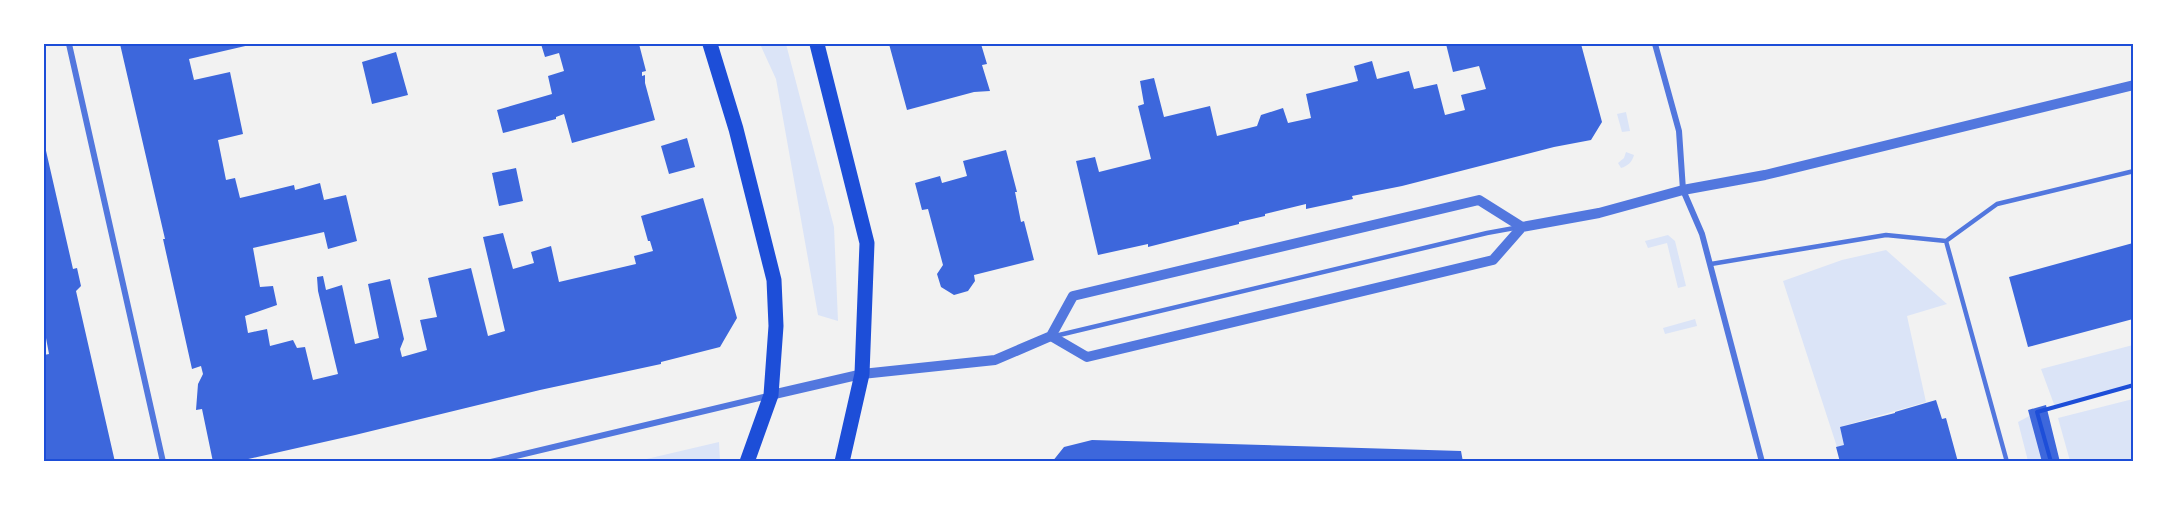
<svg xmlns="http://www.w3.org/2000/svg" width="2177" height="505" font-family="'Roboto Serif',serif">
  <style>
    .green { fill: #dbe4f7 }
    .building { fill: #3d67dc }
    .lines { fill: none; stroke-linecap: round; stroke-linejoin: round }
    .path { stroke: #1d4ed8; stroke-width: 4 }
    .service { stroke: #5277de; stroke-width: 4.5 }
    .minor { stroke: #5277de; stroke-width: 6 }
    .tertiary { stroke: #5277de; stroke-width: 10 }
    .primary { stroke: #1d4ed8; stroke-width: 15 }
    .neatline { fill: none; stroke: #1d4ed8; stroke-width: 2 }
  </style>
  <rect width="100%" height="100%" fill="#f2f2f2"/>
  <!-- green -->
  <path class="green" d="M 760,44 L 786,44 L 834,227 L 838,321 L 818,315 L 776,79 Z
    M 1626,112 L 1630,131 L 1622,132 L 1617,114 Z
    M 1626,152 L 1634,155 C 1632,162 1628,166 1621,168 L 1618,163 L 1624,158 Z
    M 1668,235 L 1675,241 L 1686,286 L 1678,288 L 1667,243 L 1648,248 L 1645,241 Z
    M 1886,250 L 1947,304 L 1907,316 L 1926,402 L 1843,426 L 1846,446 L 1837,447 L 1783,281 L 1842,260 Z
    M 1695,319 L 1697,326 L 1665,334 L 1663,328 Z
    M 2133,345 L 2133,385 L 2055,407 L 2041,369 Z
    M 2133,399 L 2133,461 L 2070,461 L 2058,418 Z
    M 2037,412 L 2051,461 L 2028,461 L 2018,422 Z
    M 719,442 L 720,461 L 638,461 Z"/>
  <!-- building -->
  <path class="building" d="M 120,44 L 254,44 L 189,59 L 194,80 L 230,72 L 243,134 L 218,140 L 226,180 L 235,178 L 240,198 L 294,185 L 295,190 L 320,183 L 324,200 L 346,195 L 357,241 L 328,249 L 324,232 L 253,248 L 260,287 L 273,286 L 277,305 L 245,316 L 248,333 L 267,329 L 270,346 L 293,340 L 297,348 L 305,347 L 313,380 L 338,374 L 318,291 L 317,277 L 323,276 L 326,290 L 342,285 L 355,344 L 379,338 L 368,284 L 390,279 L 404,339 L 400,349 L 402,357 L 427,350 L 420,320 L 437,317 L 428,278 L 471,268 L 488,336 L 505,331 L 483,237 L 503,233 L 513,269 L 534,263 L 531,252 L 551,246 L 559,282 L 636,264 L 634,256 L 653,251 L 650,241 L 648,241 L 641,216 L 703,198 L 737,318 L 720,347 L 661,362 L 661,364 L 540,390 L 355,435 L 235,462 L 213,462 L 202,409 L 196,410 L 198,384 L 203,374 L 201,366 L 192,369 L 163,239 L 165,239 Z
    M 541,44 L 639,44 L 646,71 L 642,72 L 642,76 L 645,75 L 645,83 L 655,120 L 572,143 L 564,114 L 556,117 L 556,119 L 503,133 L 497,110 L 552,94 L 548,76 L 564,71 L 559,53 L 545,57 Z
    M 889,44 L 981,44 L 987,64 L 982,65 L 990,91 L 974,92 L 907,110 Z
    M 1446,44 L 1581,44 L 1602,122 L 1591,140 L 1554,147 L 1402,186 L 1352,196 L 1353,199 L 1306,209 L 1306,204 L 1265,214 L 1265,216 L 1239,222 L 1239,224 L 1148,247 L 1148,244 L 1098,255 L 1076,161 L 1095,157 L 1099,172 L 1151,159 L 1138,106 L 1144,104 L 1140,81 L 1154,78 L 1164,117 L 1210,106 L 1217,136 L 1257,126 L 1261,115 L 1283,108 L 1288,123 L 1311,118 L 1306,94 L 1358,81 L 1354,66 L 1372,61 L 1377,79 L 1409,71 L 1414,89 L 1437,84 L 1445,115 L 1465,110 L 1461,95 L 1486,89 L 1479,66 L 1453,72 Z
    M 396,52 L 408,95 L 372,104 L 362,62 Z
    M 687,138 L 695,167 L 669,174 L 661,146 Z
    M 44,142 L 73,269 L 77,268 L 81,286 L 76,291 L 115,462 L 44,462 L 44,355 L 49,354 L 46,338 L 44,338 Z
    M 1006,150 L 1017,192 L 1015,192 L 1021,222 L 1024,221 L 1034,260 L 974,275 L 975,281 L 968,291 L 954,295 L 941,287 L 937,274 L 943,265 L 928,209 L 922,210 L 915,183 L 940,176 L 942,183 L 967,176 L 963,161 Z
    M 516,168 L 523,201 L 499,206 L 492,173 Z
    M 2133,243 L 2133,319 L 2028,347 L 2009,277 Z
    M 1936,400 L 1942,419 L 1946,418 L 1958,462 L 1840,462 L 1836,447 L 1844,445 L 1840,427 L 1895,413 L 1895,412 Z
    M 2046,405 L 2060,462 L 2042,462 L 2028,410 Z
    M 1092,440 L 1461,451 L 1463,462 L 1052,462 L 1064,447 Z"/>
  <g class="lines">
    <!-- path -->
    <path class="path" d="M 2051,462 L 2037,412 L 2134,385"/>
    <!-- service -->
    <path class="service" d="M 1946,241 L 1997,204 L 2134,171
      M 1711,264 L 1886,235 L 1946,241 L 2007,462
      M 1055,336 L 1487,233 L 1520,227"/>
    <!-- minor -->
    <path class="minor" d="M 69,44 L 163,462
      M 1655,44 L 1679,131 L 1683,190 L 1702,234 L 1762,462
      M 491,462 L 768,396"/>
    <!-- tertiary -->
    <path class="tertiary" d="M 1051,336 L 1087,357 L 1493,260 L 1522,227 L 1599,213 L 1683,190 L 1765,175 L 2134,85
      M 771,395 L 862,374 L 995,360 L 1051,336 L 1073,296 L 1479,200 L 1522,227"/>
    <!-- primary -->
    <path class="primary" d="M 710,44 L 736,129 L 774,280 L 776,326 L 771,395 L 747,462
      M 817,44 L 867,243 L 862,374 L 842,462"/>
  </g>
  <!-- border -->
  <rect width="2177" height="505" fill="none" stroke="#ffffff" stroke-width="90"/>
  <rect x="45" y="45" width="2087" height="415" class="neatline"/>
</svg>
